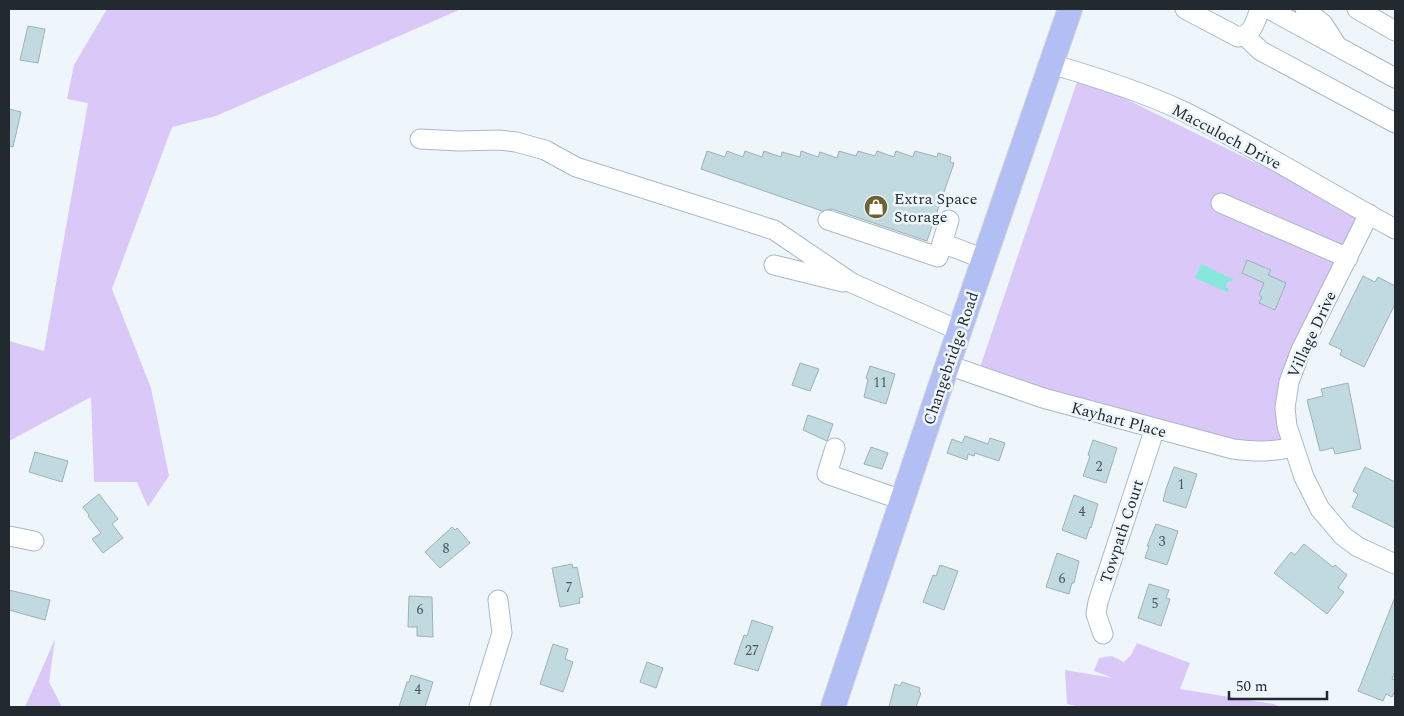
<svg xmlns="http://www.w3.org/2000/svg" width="1404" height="716" font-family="Spectral,serif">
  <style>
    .green { fill: #d9c8f8 }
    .water { fill: #86e8db }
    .building { fill: #c0dae0; stroke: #9ab3b9 }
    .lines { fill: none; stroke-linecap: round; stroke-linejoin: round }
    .minor-tunnel { stroke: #c5cdd3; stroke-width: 19; stroke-dasharray: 19 9; stroke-linecap: butt }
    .minor-casing { stroke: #a7b9c8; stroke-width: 21 }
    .major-casing { stroke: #d3d4d5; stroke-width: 26 }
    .minor { stroke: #fff; stroke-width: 19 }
    .major { stroke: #b2bff5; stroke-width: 24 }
    .labels { text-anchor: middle; stroke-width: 5; stroke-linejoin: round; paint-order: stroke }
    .number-label { font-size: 14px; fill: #4a565b }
    .street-label { font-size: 16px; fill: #222a2f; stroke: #eef6fc }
    .poi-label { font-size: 16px; fill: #222a2f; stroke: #eef6fc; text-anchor: start }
  </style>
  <rect width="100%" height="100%" fill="#eef6fc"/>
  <!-- green -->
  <path class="green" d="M 107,9 L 461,9 L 216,116 L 172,127 L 112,289 L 151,388 L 169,476 L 148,507 L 137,482 L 94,482 L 91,397 L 9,441 L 9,341 L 44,351 L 88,103 L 67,99 L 74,65 Z
    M 1079,76 L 1368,218 L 1291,391 L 1288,450 L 1056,404 L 976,379 Z
    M 55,639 L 49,682 L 62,707 L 25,707 Z
    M 1137,643 L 1190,663 L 1180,689 L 1274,704 L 1280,707 L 1081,707 L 1067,704 L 1065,670 L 1113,678 L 1094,671 L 1099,658 L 1112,656 L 1124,662 L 1131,655 Z"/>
  <!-- water -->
  <path class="water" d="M 1201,264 L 1233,279 L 1232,282 L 1229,281 L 1226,283 L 1226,287 L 1229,289 L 1227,292 L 1195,278 Z"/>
  <!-- building -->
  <path class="building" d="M 28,26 L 45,29 L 38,63 L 20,60 Z
    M 9,109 L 21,112 L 13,147 L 9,146 Z
    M 707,151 L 725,157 L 727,151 L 743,157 L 745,151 L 762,157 L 764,151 L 781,157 L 782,152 L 800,157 L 801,151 L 818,157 L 820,152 L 837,158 L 839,151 L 856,156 L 858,151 L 875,156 L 877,151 L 894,157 L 896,151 L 913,157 L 915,151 L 937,157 L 938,153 L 951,157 L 950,162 L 954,163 L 927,241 L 832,209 L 822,211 L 701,169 Z
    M 1247,260 L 1271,270 L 1268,275 L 1286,283 L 1275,310 L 1259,303 L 1262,297 L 1259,295 L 1264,283 L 1242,273 Z
    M 1363,276 L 1375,282 L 1378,277 L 1395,286 L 1395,304 L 1364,367 L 1340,355 L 1342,350 L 1329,344 Z
    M 800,363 L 819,369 L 810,391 L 792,385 Z
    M 870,366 L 895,374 L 886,404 L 864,397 L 868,379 L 866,378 Z
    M 1348,383 L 1361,449 L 1335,454 L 1333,448 L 1320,451 L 1307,400 L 1323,396 L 1321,389 Z
    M 808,415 L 833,424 L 827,441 L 803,430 Z
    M 965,436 L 988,444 L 990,438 L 1005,443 L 999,461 L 975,453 L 974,456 L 968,454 L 967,460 L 947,453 L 952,439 L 962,443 Z
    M 1093,440 L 1117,448 L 1106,483 L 1083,476 L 1090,456 L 1088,455 Z
    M 871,447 L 888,453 L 882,469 L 864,464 Z
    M 35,452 L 68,461 L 62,482 L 29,472 Z
    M 1174,467 L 1197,474 L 1186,508 L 1163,501 L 1166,489 Z
    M 1365,467 L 1395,482 L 1395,528 L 1352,507 L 1358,494 L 1353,491 Z
    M 99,494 L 118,519 L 112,524 L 123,538 L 103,553 L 92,539 L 101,533 L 88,516 L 89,515 L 83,507 Z
    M 1074,495 L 1098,504 L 1091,528 L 1090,527 L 1086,539 L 1062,530 Z
    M 1156,524 L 1178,531 L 1167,565 L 1145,558 L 1149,546 L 1147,546 Z
    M 452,527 L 455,530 L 457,528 L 470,543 L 440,568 L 425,552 Z
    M 1304,544 L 1333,567 L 1335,565 L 1347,575 L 1338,588 L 1344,592 L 1327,614 L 1274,573 L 1291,552 L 1295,555 Z
    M 1057,553 L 1079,561 L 1074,583 L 1072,583 L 1069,594 L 1046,587 Z
    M 572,564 L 573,568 L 577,567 L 583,597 L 579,598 L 580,603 L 560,607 L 552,568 Z
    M 940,565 L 958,571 L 944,610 L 923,602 L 933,575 L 936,576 Z
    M 1149,584 L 1169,590 L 1166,598 L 1170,599 L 1161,626 L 1138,618 Z
    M 9,590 L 50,600 L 45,620 L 9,610 Z
    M 409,596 L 432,597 L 433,637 L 417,636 L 417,627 L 408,627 Z
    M 1395,597 L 1395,671 L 1392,679 L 1395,680 L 1395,691 L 1392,697 L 1386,694 L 1383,701 L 1358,691 Z
    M 752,620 L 773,627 L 758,671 L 734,664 L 744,635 L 747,636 Z
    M 553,644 L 568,649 L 565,659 L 573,662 L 563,692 L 540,684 Z
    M 647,662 L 663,668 L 656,688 L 640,682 Z
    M 411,675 L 433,682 L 425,707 L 399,707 L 407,682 L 409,682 Z
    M 902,682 L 920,688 L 919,692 L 921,693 L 916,707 L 889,707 L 895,684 L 900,686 Z"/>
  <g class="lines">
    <!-- minor-tunnel -->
    <path class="minor-tunnel" d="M 1290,9 L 1294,11"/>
    <!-- minor casing -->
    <g class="minor-casing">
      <path id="minor" d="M 1185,9 L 1238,37 C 1253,35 1255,22 1260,9
        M 1269,9 L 1395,78
        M 1305,9 L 1323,24 L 1337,46
        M 1357,9 L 1395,31
        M 1245,36 L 1261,51 L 1395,123
        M 1051,64 C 1096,77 1140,91 1183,111 C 1255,147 1324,190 1395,229
        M 420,139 L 459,141 L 499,140 L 516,142 L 545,150 L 576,167 L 774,230 L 852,283 L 960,331
        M 1221,203 L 1348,258
        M 1369,214 L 1301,350 L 1289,382 L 1285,408 L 1287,426 L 1304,477 L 1320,509 L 1343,536 L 1358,547 L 1395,564
        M 828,220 L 938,257 L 949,220
        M 942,243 L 984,259
        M 774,265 L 843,282
        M 948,365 L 1043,398 L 1233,449 C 1256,452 1271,452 1294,447
        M 835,448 L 827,474 L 902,500
        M 9,536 L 34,541
        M 1103,634 L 1096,614 L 1098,602 L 1155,428
        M 479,707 L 502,633 L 498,600"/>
    </g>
    <!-- major casing -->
    <g class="major-casing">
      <path id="major" d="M 833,707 L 938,393 L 1070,9"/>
    </g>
    <!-- minor -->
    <use href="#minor" class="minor"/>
    <!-- major -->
    <use href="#major" class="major"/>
  </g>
  <!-- icons -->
  <defs>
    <g id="shop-disc" transform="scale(1.25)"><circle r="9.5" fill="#6e6330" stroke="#eef6fc"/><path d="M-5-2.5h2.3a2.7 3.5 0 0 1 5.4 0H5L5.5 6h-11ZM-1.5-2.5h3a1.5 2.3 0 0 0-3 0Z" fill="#fff"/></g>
  </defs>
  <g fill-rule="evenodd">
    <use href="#shop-disc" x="876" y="207"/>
  </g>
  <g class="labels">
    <!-- number labels -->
    <g class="number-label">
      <text x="880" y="387">11</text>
      <text x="1099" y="471">2</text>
      <text x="1181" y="489">1</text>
      <text x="1082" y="516">4</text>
      <text x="1162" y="546">3</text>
      <text x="446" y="553">8</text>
      <text x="1062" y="583">6</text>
      <text x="569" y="592">7</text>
      <text x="1155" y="608">5</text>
      <text x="420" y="614">6</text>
      <text x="752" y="655">27</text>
      <text x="418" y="694">4</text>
    </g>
    <!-- street labels -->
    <g class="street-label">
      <text transform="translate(1227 136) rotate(28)" y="6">Macculoch Drive</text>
      <text transform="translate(1311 334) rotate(-65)" y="6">Village Drive</text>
      <text transform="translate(950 358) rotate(-71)" y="6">Changebridge Road</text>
      <text transform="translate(1119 419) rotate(15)" y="6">Kayhart Place</text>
      <text transform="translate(1121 531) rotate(-72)" y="6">Towpath Court</text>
    </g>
    <!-- poi labels -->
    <g class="poi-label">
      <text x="894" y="204">Extra Space<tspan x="894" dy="18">Storage</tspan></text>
    </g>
  </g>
  <!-- border -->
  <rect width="1404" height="716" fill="none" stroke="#222a2f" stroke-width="20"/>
  <!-- scale -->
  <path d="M1229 691v8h98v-8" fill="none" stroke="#222a2f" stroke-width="2.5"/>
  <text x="1236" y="691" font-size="15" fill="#222a2f" stroke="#eef6fc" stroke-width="4" paint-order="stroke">50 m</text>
</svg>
